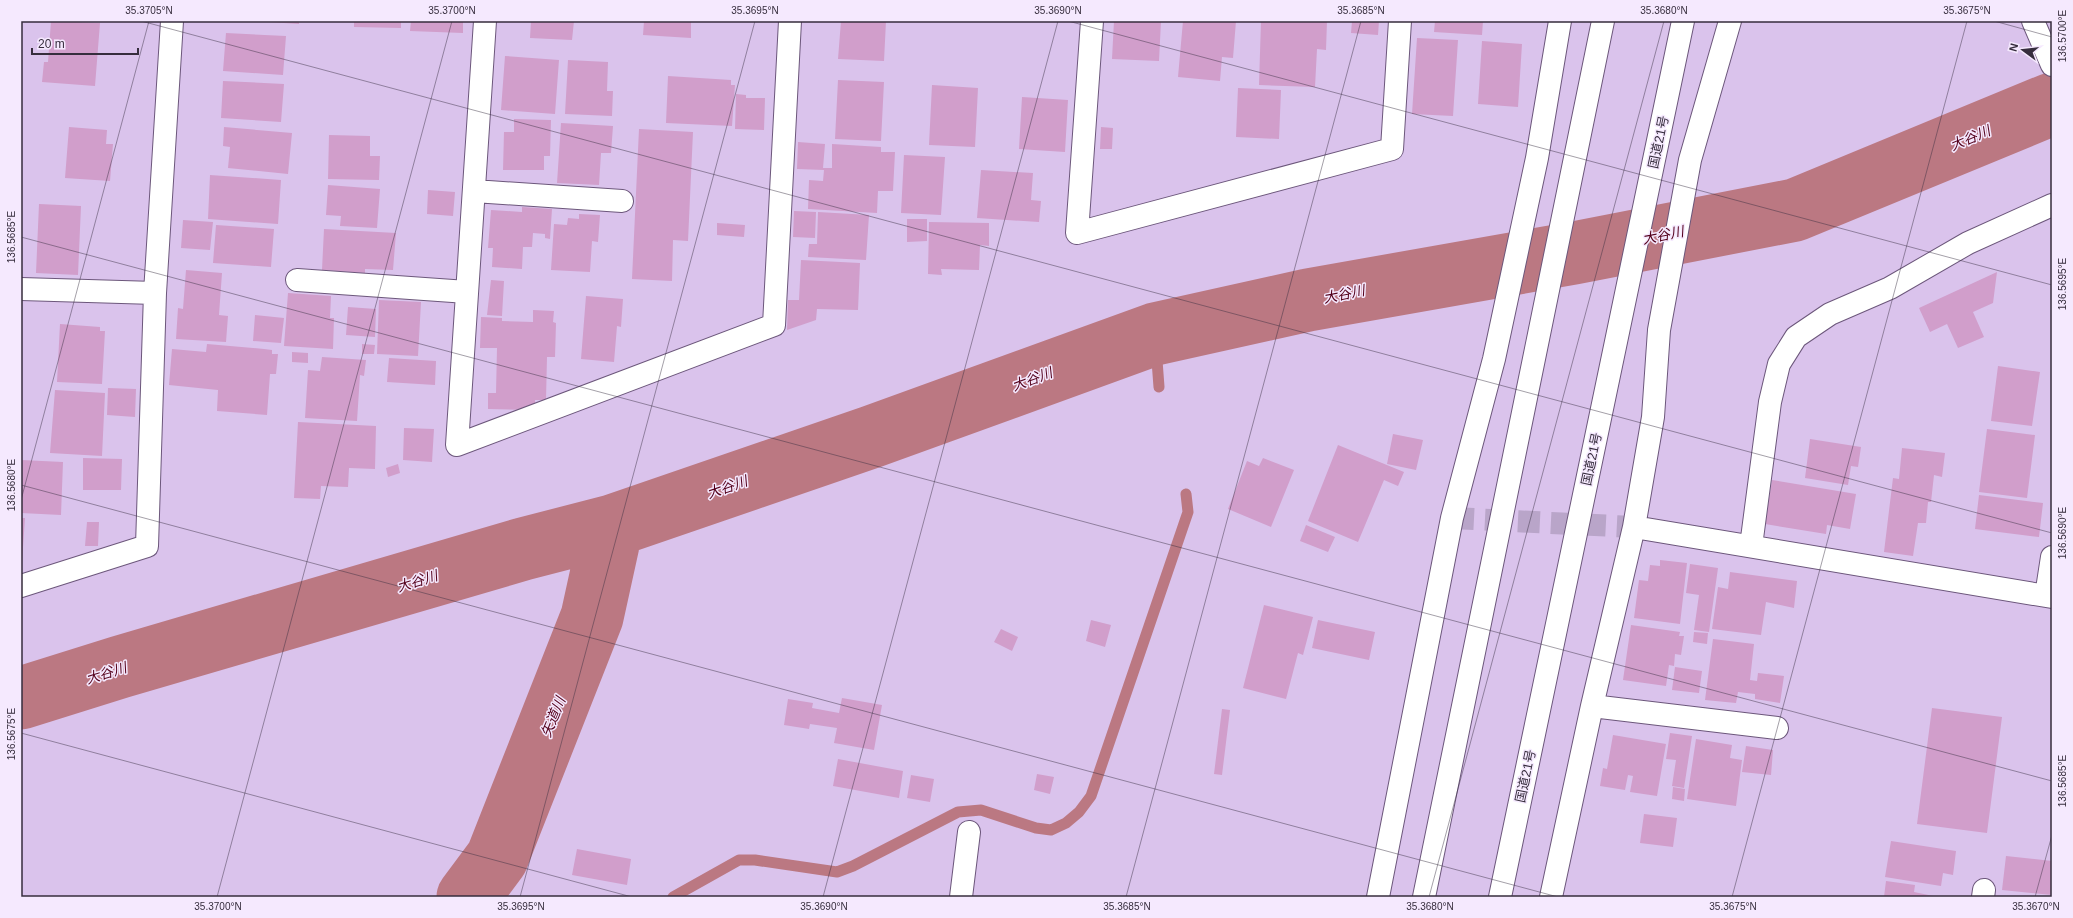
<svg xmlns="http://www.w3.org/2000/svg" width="2073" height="918" font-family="Helvetica,'Noto Sans JP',sans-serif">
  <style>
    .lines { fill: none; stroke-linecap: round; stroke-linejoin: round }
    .stream { stroke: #bb7882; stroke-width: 11 }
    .river { stroke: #bb7882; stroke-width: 63 }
    .building { fill: #d19ecb }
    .minor-tunnel { stroke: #b9a5c9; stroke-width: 22; stroke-dasharray: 22 11; stroke-linecap: butt }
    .minor-casing { stroke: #6c577b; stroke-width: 24 }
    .highway-casing { stroke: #6c577b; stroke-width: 24 }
    .minor { stroke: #fff; stroke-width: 22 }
    .highway { stroke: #fff; stroke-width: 22 }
    .ticks { fill: none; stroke: #362d3d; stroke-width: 1; stroke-opacity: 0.45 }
    .labels { text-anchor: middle; stroke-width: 3; stroke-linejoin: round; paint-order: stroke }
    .street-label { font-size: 13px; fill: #362d3d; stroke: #f5e9fe }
    .water-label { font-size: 14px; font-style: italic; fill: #53001b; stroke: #f5e9fe }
    .neatline { fill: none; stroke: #362d3d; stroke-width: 1.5 }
    .ticks-label { font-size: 10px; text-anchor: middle; fill: #362d3d }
  </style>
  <rect width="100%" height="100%" fill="#dac3ec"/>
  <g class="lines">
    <!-- stream -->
    <path class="stream" d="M 1155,334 L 1159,387
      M 673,897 L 739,860 L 755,860 L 837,872 L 853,866 L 958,812 L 981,810 L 1036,828 L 1051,830 L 1066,823 L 1079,812 L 1091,796 L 1188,512 L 1186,494"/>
    <!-- river -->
    <path class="river" d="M 21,698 L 120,667 L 523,549 L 612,526 L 871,437 L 1155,334 L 1308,300 L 1574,253 L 1795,210 L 2052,104
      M 468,897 L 497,858 L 592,617 L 612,526"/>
  </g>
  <!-- building -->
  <path class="building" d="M 51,21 L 100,23 L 95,86 L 42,82 L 44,62 L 48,62 Z
    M 269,21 L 299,21 L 299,24 L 269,22 Z
    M 354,21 L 401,21 L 401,28 L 354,27 Z
    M 411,21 L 463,21 L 463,33 L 410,31 Z
    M 531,21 L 574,21 L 572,40 L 530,38 Z
    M 644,21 L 691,21 L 691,38 L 643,35 Z
    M 841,21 L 886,21 L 884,61 L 838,59 Z
    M 1114,21 L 1161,21 L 1159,61 L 1112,59 Z
    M 1183,21 L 1236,21 L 1233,58 L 1222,57 L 1220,81 L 1178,77 Z
    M 1261,21 L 1327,21 L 1326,50 L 1317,49 L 1315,87 L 1259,85 Z
    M 1352,21 L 1379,21 L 1378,35 L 1351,33 Z
    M 1435,21 L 1483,21 L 1482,35 L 1434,32 Z
    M 226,33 L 286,36 L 283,75 L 223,71 Z
    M 1417,38 L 1458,40 L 1453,116 L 1412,114 Z
    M 1482,41 L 1522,44 L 1518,107 L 1478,104 Z
    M 505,56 L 559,60 L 555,114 L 501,110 Z
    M 568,60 L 608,62 L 607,91 L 613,91 L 612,116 L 565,114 Z
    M 668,76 L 731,80 L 731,85 L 735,85 L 732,126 L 666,123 Z
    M 838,80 L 884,82 L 881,141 L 835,139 Z
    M 223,81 L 284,84 L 281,122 L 221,118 Z
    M 932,85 L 978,88 L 975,147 L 929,145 Z
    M 1238,88 L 1281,90 L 1279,139 L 1236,137 Z
    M 736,94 L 746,95 L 746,98 L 765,98 L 764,130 L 735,129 Z
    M 1022,97 L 1068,100 L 1065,152 L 1019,149 Z
    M 514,119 L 551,120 L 550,156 L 544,156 L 544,170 L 503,170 L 504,132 L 514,132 Z
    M 561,123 L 613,126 L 611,153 L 601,153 L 599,185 L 557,183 Z
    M 69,127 L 107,130 L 106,144 L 113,144 L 110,181 L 65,178 Z
    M 224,127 L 292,133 L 288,174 L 228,168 L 230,147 L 223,146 Z
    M 1101,127 L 1113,128 L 1112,149 L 1100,149 Z
    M 639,129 L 693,132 L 688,241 L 673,240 L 672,281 L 632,279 Z
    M 329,135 L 370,136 L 370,156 L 380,156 L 379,180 L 328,179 Z
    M 798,142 L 825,144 L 823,168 L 832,168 L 832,144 L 881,147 L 881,152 L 895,152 L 893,191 L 878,191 L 877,213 L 808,209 L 809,180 L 823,181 L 824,170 L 797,169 Z
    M 904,155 L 945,157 L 941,215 L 901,213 Z
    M 981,170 L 1033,173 L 1031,200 L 1041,201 L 1039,222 L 977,218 Z
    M 210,175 L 281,180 L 278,224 L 208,219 Z
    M 328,185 L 380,189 L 377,228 L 340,226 L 341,216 L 326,215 Z
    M 428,190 L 455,192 L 453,216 L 427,214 Z
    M 39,204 L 81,206 L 78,275 L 36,273 Z
    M 522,207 L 552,209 L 550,239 L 545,238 L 545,234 L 533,233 L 532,247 L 523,247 L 522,269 L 492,267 L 493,248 L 488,248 L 491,210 L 522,212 Z
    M 794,211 L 816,212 L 815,238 L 793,237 Z
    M 818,212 L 869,215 L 866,260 L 808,257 L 809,244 L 817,244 Z
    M 579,214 L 600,215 L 598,242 L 592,241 L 590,272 L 551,270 L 554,224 L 567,225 L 568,218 L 579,219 Z
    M 907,219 L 927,219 L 927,241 L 907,242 Z
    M 183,220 L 213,222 L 210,250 L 181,248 Z
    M 929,222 L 989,223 L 989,246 L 980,245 L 979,270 L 941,269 L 942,275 L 928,274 Z
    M 717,223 L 745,225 L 744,237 L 717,235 Z
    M 216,225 L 274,229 L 271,267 L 213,263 Z
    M 324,229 L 396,233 L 393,270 L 365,269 L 365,273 L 322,270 Z
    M 801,260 L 860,263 L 858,310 L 817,309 L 816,320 L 787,330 L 788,300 L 799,300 Z
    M 186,270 L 222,273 L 219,315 L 228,316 L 226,342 L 176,339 L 178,308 L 183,309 Z
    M 1997,272 L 1993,303 L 1973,312 L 1984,337 L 1958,348 L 1947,324 L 1930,332 L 1919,308 Z
    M 491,280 L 504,281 L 502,316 L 487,315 Z
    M 288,293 L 331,296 L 330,318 L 334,318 L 333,349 L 284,346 Z
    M 586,296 L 623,299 L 621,327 L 617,326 L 614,362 L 581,359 Z
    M 379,300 L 421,302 L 418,356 L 377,354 Z
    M 348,307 L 376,309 L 375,337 L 346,335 Z
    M 533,310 L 554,311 L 553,322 L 556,323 L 555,357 L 547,357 L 546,400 L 535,400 L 535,410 L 488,409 L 488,393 L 496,393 L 497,348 L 480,348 L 481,317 L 502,318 L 502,321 L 533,322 Z
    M 255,315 L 284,318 L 281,343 L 253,341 Z
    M 60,324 L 100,327 L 100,331 L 105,331 L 102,384 L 57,382 Z
    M 207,344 L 264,349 L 272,350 L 272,354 L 278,354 L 276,374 L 270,374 L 267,415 L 217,411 L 218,390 L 169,385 L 172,349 L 206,352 Z
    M 362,344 L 375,345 L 374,354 L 362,354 Z
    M 292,352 L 308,353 L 308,363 L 292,362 Z
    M 322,357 L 366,360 L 364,376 L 360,375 L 357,421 L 305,418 L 308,370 L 320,371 Z
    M 389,358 L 436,361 L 435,385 L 387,382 Z
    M 1998,366 L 2040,372 L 2032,426 L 1991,421 Z
    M 108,388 L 136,389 L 135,417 L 107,415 Z
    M 55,390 L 105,393 L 102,456 L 50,453 Z
    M 298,422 L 376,426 L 375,469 L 349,468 L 348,487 L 321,486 L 320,499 L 294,498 Z
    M 404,428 L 434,429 L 432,462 L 403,460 Z
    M 1987,429 L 2035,435 L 2027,498 L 1979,492 Z
    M 1393,434 L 1423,440 L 1416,470 L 1387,464 Z
    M 1810,439 L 1861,447 L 1858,467 L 1851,466 L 1848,485 L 1805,478 Z
    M 1338,445 L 1404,472 L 1398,486 L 1384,480 L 1358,542 L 1308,521 Z
    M 1902,448 L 1945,453 L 1942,477 L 1934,475 L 1931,502 L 1928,502 L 1926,523 L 1918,523 L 1913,556 L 1884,552 L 1893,478 L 1899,479 Z
    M 83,458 L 122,459 L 121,490 L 83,490 Z
    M 1263,458 L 1294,470 L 1271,527 L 1228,509 L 1247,461 L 1259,466 Z
    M 21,460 L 63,462 L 61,515 L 21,513 Z
    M 398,464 L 400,473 L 388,477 L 386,468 Z
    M 1772,480 L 1856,494 L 1850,529 L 1827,525 L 1826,534 L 1765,524 Z
    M 1979,495 L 2043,503 L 2039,537 L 1975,529 Z
    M 21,518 L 25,518 L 22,562 L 21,562 Z
    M 87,522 L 99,522 L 98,546 L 85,546 Z
    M 1306,525 L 1335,537 L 1328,552 L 1300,541 Z
    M 1660,560 L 1687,563 L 1680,624 L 1634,618 L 1639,580 L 1648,581 L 1650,565 L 1660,566 Z
    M 1690,564 L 1718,568 L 1709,632 L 1694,630 L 1699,595 L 1686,593 Z
    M 1730,572 L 1797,581 L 1794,608 L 1766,602 L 1761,635 L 1712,629 L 1718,587 L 1728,589 Z
    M 1264,605 L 1313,617 L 1303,655 L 1298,653 L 1286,699 L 1243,688 Z
    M 1091,620 L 1111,625 L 1105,647 L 1086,641 Z
    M 1318,620 L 1375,632 L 1369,660 L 1312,648 Z
    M 1631,625 L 1680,632 L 1679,636 L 1684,636 L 1681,655 L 1675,654 L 1674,666 L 1669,665 L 1666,686 L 1623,680 Z
    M 1001,629 L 1018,637 L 1012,651 L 994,642 Z
    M 1694,632 L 1708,633 L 1707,644 L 1693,642 Z
    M 1713,639 L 1754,644 L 1750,680 L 1757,681 L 1758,673 L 1784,676 L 1780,703 L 1755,699 L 1755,694 L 1738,692 L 1736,703 L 1705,700 Z
    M 1675,667 L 1702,671 L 1699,693 L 1672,690 Z
    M 842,698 L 882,705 L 874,750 L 834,743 L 837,728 L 810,724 L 809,729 L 784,725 L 788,699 L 813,703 L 812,708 L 839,713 Z
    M 1932,708 L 2002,717 L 1987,833 L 1917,824 Z
    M 1222,709 L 1230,710 L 1222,775 L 1214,774 Z
    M 1670,733 L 1692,736 L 1684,788 L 1672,786 L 1676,760 L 1666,759 Z
    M 1613,735 L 1666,744 L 1657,796 L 1630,792 L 1633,776 L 1628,775 L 1625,790 L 1600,786 L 1603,768 L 1607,769 Z
    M 1696,739 L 1732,745 L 1730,758 L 1742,760 L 1736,806 L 1687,799 Z
    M 1746,746 L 1773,750 L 1771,775 L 1742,772 Z
    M 838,759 L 903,771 L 899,798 L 833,786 Z
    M 1037,774 L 1054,777 L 1050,794 L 1034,790 Z
    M 911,775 L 934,779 L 930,802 L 907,798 Z
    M 1673,787 L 1685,789 L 1684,801 L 1672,799 Z
    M 1644,814 L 1677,818 L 1673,847 L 1640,843 Z
    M 1891,841 L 1956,851 L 1953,875 L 1943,873 L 1941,886 L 1885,877 Z
    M 577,849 L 631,859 L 627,885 L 572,875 Z
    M 2006,856 L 2052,861 L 2052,895 L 2002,890 Z
    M 1886,881 L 1915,885 L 1914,892 L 1938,897 L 1884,897 Z"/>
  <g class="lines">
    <!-- minor-tunnel -->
    <path class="minor-tunnel" d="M 1452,518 L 1634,527"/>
    <!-- minor casing -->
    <g class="minor-casing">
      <path id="minor" d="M 485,21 L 457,445 L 774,325 L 790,21
        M 1092,21 L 1077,233 L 1392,149 L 1400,21
        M 2033,21 L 2052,65
        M 474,191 L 622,201
        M 297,280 L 467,292
        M 21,289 L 155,293 L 147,546 L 21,586
        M 155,293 L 172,21
        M 1634,527 L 2052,597
        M 1751,546 L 1770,402 L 1779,364 L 1796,337 L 1830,314 L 1890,288 L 1968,243 L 2052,205
        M 2046,596 L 2052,557
        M 1592,706 L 1777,728
        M 961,897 L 969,832
        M 1378,897 L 1452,518 L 1494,359 L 1537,158 L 1560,21
        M 1551,897 L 1592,706 L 1634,527 L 1653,417 L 1659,330 L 1690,160 L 1730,21
        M 1983,897 L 1984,890"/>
    </g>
    <!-- highway casing -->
    <g class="highway-casing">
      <path id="highway" d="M 1424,897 L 1603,21
        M 1500,897 L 1683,21"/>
    </g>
    <!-- minor -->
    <use href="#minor" class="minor"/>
    <!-- highway -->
    <use href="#highway" class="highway"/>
  </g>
  <!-- ticks -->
  <path class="ticks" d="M 141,21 L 2052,533M 1068,21 L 2052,285M 1994,21 L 2052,37M 21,237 L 2052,781M 21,485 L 1558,897M 21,500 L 149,21M 21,733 L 632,897M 217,897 L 452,21M 520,897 L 755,21M 823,897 L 1058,21M 1126,897 L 1361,21M 1429,897 L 1664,21M 1732,897 L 1967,21M 2035,897 L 2052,835"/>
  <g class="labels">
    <!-- street labels -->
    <g class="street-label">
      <text transform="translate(1658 142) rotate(-78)" y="5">国道21号</text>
      <text transform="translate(1591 459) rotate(-78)" y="5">国道21号</text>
      <text transform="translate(1525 776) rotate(-78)" y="5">国道21号</text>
    </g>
    <!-- water labels -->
    <g class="water-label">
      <text transform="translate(1970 138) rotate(-23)" y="5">大谷川</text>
      <text transform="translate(1663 235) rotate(-11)" y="5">大谷川</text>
      <text transform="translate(1344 294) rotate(-11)" y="5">大谷川</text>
      <text transform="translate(1032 379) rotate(-20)" y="5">大谷川</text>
      <text transform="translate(727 487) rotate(-19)" y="5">大谷川</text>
      <text transform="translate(417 581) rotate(-17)" y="5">大谷川</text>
      <text transform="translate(106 673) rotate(-17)" y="5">大谷川</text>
      <text transform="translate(553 717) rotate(-68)" y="5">矢道川</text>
    </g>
  </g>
  <!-- border -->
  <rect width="2073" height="918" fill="none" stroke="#f5e9fe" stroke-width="44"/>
  <!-- north arrow -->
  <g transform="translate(2023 50) rotate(285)" stroke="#f5e9fe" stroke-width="3" paint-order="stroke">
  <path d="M0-3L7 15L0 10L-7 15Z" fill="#362d3d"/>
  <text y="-6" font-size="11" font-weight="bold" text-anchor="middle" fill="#362d3d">N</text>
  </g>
  <!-- scale -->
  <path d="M32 48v6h106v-6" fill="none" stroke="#362d3d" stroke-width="2"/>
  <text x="38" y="48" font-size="12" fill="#362d3d" stroke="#f5e9fe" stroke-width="3" paint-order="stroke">20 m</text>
  <rect x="22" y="22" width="2029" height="874" class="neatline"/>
  <g class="ticks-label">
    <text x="149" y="14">35.3705°N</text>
    <text x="452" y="14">35.3700°N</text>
    <text x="755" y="14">35.3695°N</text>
    <text x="1058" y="14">35.3690°N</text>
    <text x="1361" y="14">35.3685°N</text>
    <text x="1664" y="14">35.3680°N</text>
    <text x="1967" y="14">35.3675°N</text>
    <text transform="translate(2062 36) rotate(-90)" y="4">136.5700°E</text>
    <text transform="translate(11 237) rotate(-90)" y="4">136.5685°E</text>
    <text transform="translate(2062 284) rotate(-90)" y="4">136.5695°E</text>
    <text transform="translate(11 485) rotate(-90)" y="4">136.5680°E</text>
    <text transform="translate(2062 533) rotate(-90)" y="4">136.5690°E</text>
    <text transform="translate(11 734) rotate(-90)" y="4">136.5675°E</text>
    <text transform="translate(2062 781) rotate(-90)" y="4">136.5685°E</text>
    <text x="218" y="910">35.3700°N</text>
    <text x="521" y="910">35.3695°N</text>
    <text x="824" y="910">35.3690°N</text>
    <text x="1127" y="910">35.3685°N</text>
    <text x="1430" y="910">35.3680°N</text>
    <text x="1733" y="910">35.3675°N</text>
    <text x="2036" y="910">35.3670°N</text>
  </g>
</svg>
